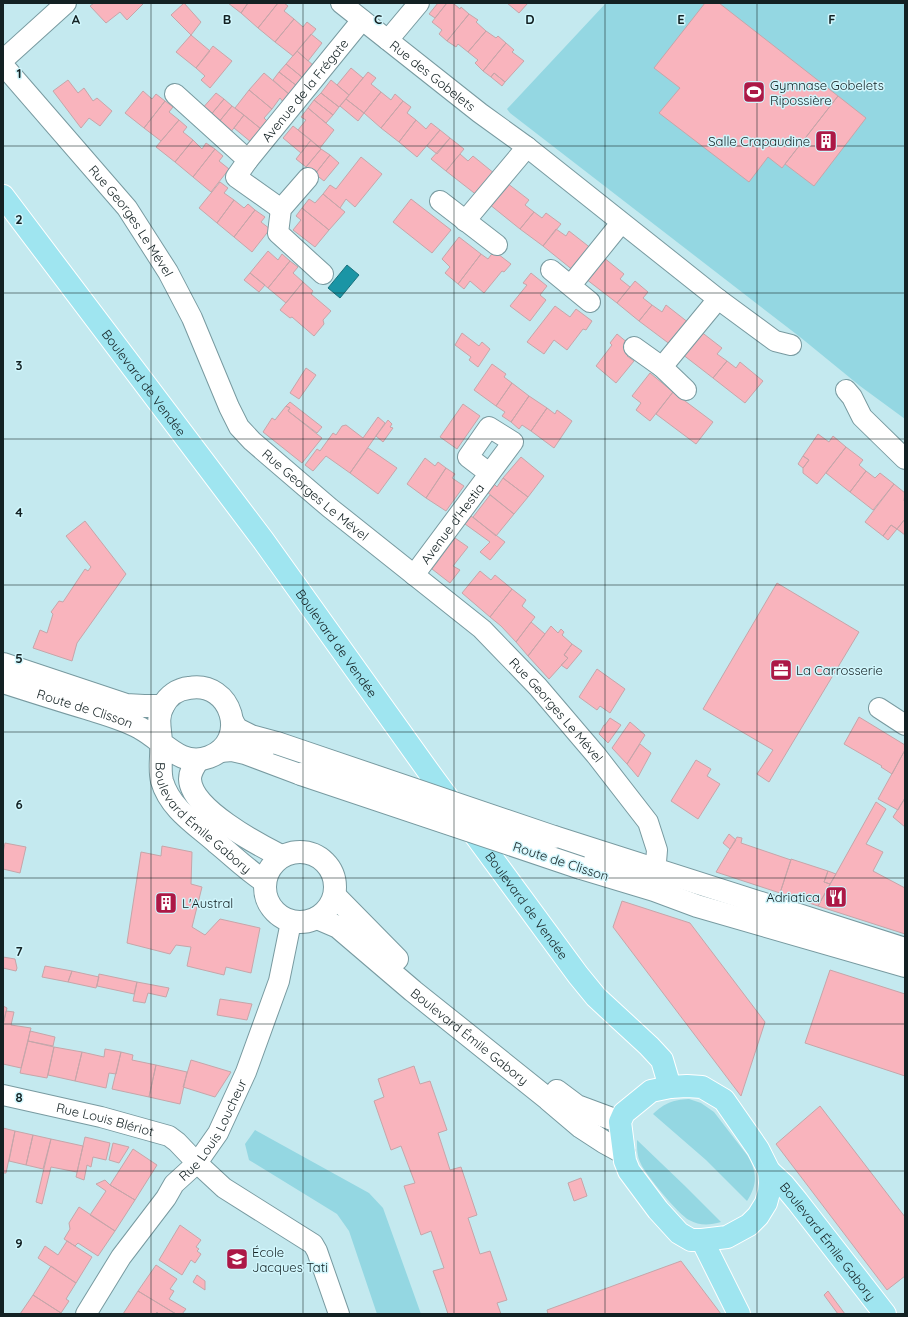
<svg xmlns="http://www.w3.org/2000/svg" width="908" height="1317" font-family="Quicksand,sans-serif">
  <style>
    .green { fill: #94d7e2 }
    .water { fill: #1a95a5; stroke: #18727e }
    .building { fill: #f9b4bd; stroke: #c6a5a9 }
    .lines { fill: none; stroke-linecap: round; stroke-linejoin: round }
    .minor-casing { stroke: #789aa0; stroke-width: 22 }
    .secondary-casing { stroke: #789aa0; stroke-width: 24 }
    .primary-casing { stroke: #fff; stroke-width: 24 }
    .minor { stroke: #fff; stroke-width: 20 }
    .secondary { stroke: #fff; stroke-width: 22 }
    .primary { stroke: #9fe5f0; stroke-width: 22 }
    .secondary-bridge-casing { stroke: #789aa0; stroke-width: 24; stroke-linecap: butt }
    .secondary-bridge { stroke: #fff; stroke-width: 22 }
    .grid { fill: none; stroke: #132123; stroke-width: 1; stroke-opacity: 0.55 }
    .labels { text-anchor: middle; stroke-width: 3; stroke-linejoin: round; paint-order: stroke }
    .street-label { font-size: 13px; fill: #132123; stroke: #d1f6fc }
    .poi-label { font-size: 13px; fill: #132123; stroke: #d1f6fc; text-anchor: start }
    .grid-label { font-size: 13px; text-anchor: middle; font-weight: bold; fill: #132123; stroke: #d1f6fc; stroke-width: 3; stroke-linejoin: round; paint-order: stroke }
  </style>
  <rect width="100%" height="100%" fill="#c4e9ef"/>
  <!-- green -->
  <path class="green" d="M 606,3 L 905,3 L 905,419 L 860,386 L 800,337 L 510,113 L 507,109 Z
    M 689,1099 L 701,1103 L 714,1112 L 747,1155 C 757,1171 758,1184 747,1201 L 706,1160 L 653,1114 C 665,1103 672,1100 689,1099 Z
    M 255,1130 L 369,1193 L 383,1208 L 421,1314 L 377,1314 L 349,1231 L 337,1214 L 249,1160 L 245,1144 Z
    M 637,1140 L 685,1186 L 721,1222 C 710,1225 700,1226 689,1220 C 679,1215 646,1175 641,1164 C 637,1156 637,1149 637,1140 Z"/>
  <!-- water -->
  <path class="water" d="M 347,265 L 359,275 L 340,298 L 328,288 Z"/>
  <!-- building -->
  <path class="building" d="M 94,3 L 144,3 L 127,20 L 120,12 L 106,23 L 90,6 Z
    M 184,3 L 201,22 L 191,35 L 171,15 Z
    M 228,3 L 248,3 L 241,13 Z
    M 248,3 L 278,3 L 258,28 L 241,13 Z
    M 278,3 L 284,3 L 288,6 L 284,11 L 294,19 L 275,42 L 258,28 Z
    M 438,3 L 444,3 L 446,4 L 435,18 L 429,14 Z
    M 447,3 L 453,3 L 460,9 L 461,7 L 469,14 L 447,41 L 439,34 L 442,30 L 432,22 Z
    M 507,3 L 528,3 L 519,13 Z
    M 705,3 L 719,3 L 838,96 L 782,168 L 768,157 L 749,182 L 659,113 L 680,88 L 654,68 Z
    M 469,14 L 478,20 L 476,22 L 486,31 L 468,52 L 458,44 L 456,47 L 447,41 Z
    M 294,19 L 303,27 L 307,22 L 316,29 L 293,56 L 275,42 Z
    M 486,31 L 496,38 L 498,36 L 506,43 L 483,71 L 475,63 L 478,60 L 468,52 Z
    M 311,34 L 322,43 L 308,61 L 297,51 Z
    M 191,35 L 210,51 L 196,68 L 176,52 Z
    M 506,43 L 514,50 L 512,52 L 524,61 L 505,82 L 494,73 L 491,77 L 483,71 Z
    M 213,46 L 232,61 L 210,88 L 201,80 L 205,76 L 196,68 Z
    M 297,51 L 314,66 L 303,78 L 286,64 Z
    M 286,64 L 303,78 L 297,86 L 279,72 Z
    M 351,68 L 363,78 L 349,95 L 337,85 Z
    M 279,72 L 297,86 L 290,95 L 273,80 Z
    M 368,72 L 376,78 L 371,84 L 381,92 L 364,113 L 346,99 Z
    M 264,73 L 290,95 L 284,103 L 280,98 L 272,109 L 249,90 Z
    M 494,73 L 505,82 L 502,86 L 491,77 Z
    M 68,80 L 78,93 L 84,88 L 93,101 L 97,98 L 112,111 L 100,126 L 89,118 L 81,128 L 53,91 Z
    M 331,80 L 349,95 L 339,107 L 321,93 Z
    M 249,90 L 272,109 L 264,118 L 268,122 L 261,129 L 235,108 Z
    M 143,91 L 152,99 L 156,94 L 165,101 L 144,128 L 125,113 Z
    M 381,92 L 391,100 L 395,94 L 403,101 L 381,128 L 364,113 Z
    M 216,93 L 224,99 L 209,117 L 201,110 Z
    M 321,93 L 339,107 L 333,115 L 314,100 Z
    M 838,96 L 866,118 L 814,186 L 785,164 Z
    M 224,99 L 232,106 L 218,123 L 209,117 Z
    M 346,99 L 364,113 L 358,121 L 340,106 Z
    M 314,100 L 333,115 L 326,123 L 308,108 Z
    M 165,101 L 173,107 L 169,112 L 179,120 L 161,141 L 144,128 Z
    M 403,101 L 411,107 L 407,113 L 416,120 L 399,142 L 381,128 Z
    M 232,106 L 244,115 L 230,133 L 218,123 Z
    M 308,108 L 334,130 L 320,148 L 298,130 L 306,120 L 301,117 Z
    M 244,115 L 261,129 L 251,142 L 234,128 Z
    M 179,120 L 187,127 L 183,132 L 193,140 L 175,162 L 156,147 Z
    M 416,120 L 426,129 L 431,123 L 440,130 L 417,157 L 399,142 Z
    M 293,126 L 311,140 L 301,153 L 283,138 Z
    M 440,130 L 450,138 L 437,154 L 427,146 Z
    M 450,138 L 464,149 L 446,171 L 431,159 Z
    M 193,140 L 202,149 L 206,143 L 215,149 L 193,177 L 175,162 Z
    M 311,140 L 321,149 L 306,167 L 296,159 Z
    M 215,149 L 223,156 L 219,161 L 229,169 L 211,192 L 193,177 Z
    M 321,149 L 330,155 L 315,174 L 306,167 Z
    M 460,154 L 468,161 L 473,156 L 495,174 L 478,196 L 446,171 Z
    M 330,155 L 339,163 L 324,181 L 315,174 Z
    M 361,157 L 382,174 L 355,207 L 346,199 L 340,208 L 323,194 L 330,185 L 336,189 Z
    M 220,182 L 228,188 L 224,193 L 234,200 L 217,223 L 199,208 Z
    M 507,183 L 529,200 L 525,205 L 534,212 L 520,229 L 489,204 Z
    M 323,194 L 345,212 L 329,230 L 302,208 L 309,199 L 315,203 Z
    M 411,199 L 451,230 L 432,253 L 393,222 Z
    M 234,200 L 244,208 L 248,204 L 255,210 L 234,237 L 217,223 Z
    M 302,208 L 329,230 L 315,247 L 293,230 L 301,220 L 296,216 Z
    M 255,210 L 265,217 L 261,222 L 270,229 L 252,252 L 234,237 Z
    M 534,212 L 542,218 L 546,213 L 561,224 L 543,246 L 520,229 Z
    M 556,229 L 566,236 L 569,231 L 592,249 L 574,271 L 543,246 Z
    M 459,237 L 481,254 L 458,284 L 445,273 L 450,267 L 442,259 Z
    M 268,251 L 278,260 L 282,254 L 290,261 L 268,288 L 250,273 Z
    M 494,251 L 511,264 L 504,272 L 502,271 L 484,293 L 470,281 L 464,289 L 458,284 L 481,254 L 488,259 Z
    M 603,257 L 624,274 L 620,279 L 630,287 L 617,303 L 586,279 Z
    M 290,261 L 298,267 L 293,273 L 303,282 L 286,303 L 268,288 Z
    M 250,273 L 265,285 L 259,292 L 244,280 Z
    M 531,273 L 547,286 L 540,295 L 546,300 L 530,321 L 510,306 L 527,285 L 523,283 Z
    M 635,281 L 648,292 L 643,298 L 652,305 L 639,321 L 617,303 Z
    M 303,282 L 313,291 L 311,294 L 331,311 L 323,320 L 324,324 L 314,336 L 292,317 L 290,318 L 280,310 Z
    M 652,305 L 662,312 L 666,305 L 689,323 L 671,345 L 639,321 Z
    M 555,306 L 570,317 L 576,309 L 592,321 L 586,330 L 583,329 L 567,350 L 554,340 L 544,354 L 527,342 Z
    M 700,331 L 722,348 L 717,354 L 727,361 L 713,378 L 682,354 Z
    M 462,333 L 479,346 L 482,342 L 490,349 L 478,367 L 469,360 L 471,357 L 455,345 Z
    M 617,334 L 634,348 L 627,356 L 634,361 L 616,383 L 596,366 L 612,345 L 610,343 Z
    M 727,361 L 736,368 L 740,362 L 763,381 L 745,403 L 713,378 Z
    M 492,364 L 506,374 L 504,377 L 512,383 L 496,406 L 474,390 Z
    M 306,368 L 316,375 L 299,399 L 290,393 Z
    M 650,373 L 673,392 L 650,421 L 636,410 L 641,403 L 632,396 Z
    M 512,383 L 529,396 L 511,422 L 502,416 L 505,412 L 496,406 Z
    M 673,392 L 713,422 L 696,444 L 656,414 Z
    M 529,396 L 547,408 L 531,431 L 522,425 L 519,429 L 511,422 Z
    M 290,402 L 322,427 L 317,433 L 288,411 L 290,408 L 286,406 Z
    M 463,404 L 480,416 L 457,449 L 440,437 Z
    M 286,406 L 290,408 L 288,411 L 322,438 L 302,463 L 263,432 L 272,418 L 275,420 Z
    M 547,408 L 555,414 L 557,410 L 572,421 L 554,448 L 531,431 Z
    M 378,417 L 385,423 L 350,473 L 326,456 L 313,471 L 305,465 L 317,449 L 320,451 L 333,433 L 336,435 L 342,426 L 346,425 L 363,438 Z
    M 388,420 L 392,424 L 390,427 L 393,428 L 383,442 L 376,436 Z
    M 818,434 L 829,442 L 833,436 L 846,447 L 817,484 L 803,473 L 803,468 L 809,460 L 803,456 Z
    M 846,447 L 863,460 L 859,465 L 866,471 L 850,492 L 826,473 Z
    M 368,448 L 397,468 L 378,494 L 350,473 Z
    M 803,456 L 809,460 L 803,468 L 798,464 Z
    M 521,457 L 544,476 L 528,497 L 503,478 Z
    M 425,458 L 435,466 L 438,462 L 446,468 L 426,498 L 407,484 Z
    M 446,468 L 455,474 L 452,478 L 464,486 L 446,511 L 426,498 Z
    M 866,471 L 875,478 L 880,473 L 894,484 L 873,510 L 850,492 Z
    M 503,478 L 528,497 L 514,514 L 487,492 L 494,484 L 497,487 Z
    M 894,484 L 905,493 L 904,501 L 905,501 L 905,519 L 897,529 L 891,525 L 883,536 L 865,522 Z
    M 490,495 L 514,514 L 496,536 L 473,517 Z
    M 471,516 L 505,542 L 490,560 L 480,552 L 490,542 L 465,524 Z
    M 905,519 L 905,535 L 897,529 Z
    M 85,521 L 126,574 L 77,643 L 72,661 L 33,648 L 40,630 L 47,633 L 53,614 L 51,612 L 59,601 L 63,602 L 85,569 L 88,571 L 91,567 L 66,536 Z
    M 891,525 L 897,529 L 888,540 L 883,536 Z
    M 455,538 L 468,547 L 453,566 L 460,570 L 450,583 L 432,569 Z
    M 480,571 L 491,580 L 495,575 L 512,589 L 490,617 L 462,593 Z
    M 777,583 L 859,632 L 769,782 L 757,774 L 773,750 L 703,709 Z
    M 512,589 L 526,600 L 522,606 L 535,617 L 516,642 L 501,626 L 490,617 Z
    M 531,622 L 545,634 L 528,656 L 516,642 Z
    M 551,626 L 558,633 L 561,629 L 564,632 L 562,635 L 572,644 L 564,655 L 568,658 L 549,679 L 528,656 Z
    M 572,644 L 582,651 L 567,669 L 561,665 L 568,658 L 564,655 Z
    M 597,669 L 625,689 L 610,713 L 600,706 L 597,710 L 579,697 Z
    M 859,717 L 905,745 L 905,750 L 892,774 L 881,767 L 882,766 L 844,744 Z
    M 610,718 L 621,725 L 608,743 L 599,734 L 604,725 L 605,725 Z
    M 630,722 L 645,735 L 627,764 L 612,748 Z
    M 640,744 L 651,753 L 638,777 L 627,764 Z
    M 905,750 L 905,798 L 898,810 L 878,799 Z
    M 696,760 L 711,769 L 707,776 L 720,784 L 698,819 L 671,801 Z
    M 905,798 L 905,827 L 893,817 Z
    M 876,802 L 886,809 L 866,844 L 883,852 L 873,871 L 905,888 L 905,934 L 818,906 Z
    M 729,834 L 736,840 L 730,849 L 723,843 Z
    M 737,837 L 742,838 L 741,843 L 791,860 L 780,893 L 716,872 Z
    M 5,843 L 26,847 L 20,873 L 3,869 L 3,853 Z
    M 162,846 L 192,852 L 191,884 L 202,887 L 192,927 L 205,935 L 220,919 L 260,928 L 251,973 L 226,967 L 224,975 L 187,966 L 191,947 L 176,945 L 170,954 L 127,943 L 141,852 L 161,856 Z
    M 791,859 L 828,871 L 824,882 L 830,884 L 818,906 L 780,893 Z
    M 828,871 L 836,874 L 830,884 L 824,882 Z
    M 622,901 L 690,923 L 765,1022 L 741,1096 L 613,927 Z
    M 3,957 L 15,959 L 17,968 L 16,971 L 3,968 Z
    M 45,966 L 72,971 L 68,982 L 42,977 Z
    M 830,970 L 905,994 L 905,1076 L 805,1043 Z
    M 72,971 L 99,977 L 96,988 L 68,982 Z
    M 99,974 L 137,982 L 134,994 L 97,986 Z
    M 137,982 L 169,988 L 166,997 L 148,993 L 145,1003 L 133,1001 Z
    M 220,999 L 252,1004 L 247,1020 L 217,1015 Z
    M 3,1006 L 7,1008 L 3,1025 Z
    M 6,1011 L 14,1012 L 11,1025 L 31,1028 L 21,1068 L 3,1064 L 3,1025 Z
    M 30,1031 L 55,1037 L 53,1046 L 28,1041 Z
    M 28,1041 L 54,1047 L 47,1078 L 20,1073 Z
    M 54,1047 L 82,1052 L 75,1081 L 48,1075 Z
    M 105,1049 L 121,1052 L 116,1074 L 109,1073 L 106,1088 L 75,1081 L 82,1052 L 104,1057 Z
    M 121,1052 L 133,1055 L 132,1060 L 156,1065 L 149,1097 L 112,1089 Z
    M 191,1060 L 231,1072 L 215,1097 L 183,1087 Z
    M 156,1065 L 187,1072 L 180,1104 L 149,1097 Z
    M 414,1066 L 420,1084 L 430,1081 L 447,1130 L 438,1133 L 450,1170 L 461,1167 L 477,1215 L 468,1218 L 480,1254 L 490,1251 L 507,1300 L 497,1303 L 501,1314 L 448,1314 L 440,1290 L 433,1271 L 444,1268 L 431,1231 L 421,1235 L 404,1186 L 415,1183 L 401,1146 L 391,1150 L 374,1101 L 384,1097 L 378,1079 Z
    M 820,1106 L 905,1217 L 905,1276 L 887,1290 L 776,1144 Z
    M 3,1128 L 15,1131 L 6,1173 L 3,1173 Z
    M 15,1131 L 33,1135 L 26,1165 L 9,1161 Z
    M 33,1135 L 51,1139 L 43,1169 L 26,1165 Z
    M 85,1137 L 110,1143 L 106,1160 L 93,1157 L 91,1167 L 87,1165 L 84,1180 L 76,1177 Z
    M 51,1139 L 83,1146 L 77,1172 L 51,1167 L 42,1204 L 36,1202 Z
    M 113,1143 L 129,1147 L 119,1163 L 109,1160 Z
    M 133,1149 L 157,1165 L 135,1200 L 110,1185 Z
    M 581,1178 L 587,1196 L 574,1201 L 568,1183 Z
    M 105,1180 L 110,1185 L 135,1200 L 115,1231 L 90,1215 L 106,1191 L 96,1184 Z
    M 79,1207 L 115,1231 L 98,1256 L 78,1243 L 75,1246 L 64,1239 L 70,1229 L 69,1223 Z
    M 180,1225 L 201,1240 L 196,1247 L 199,1249 L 197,1251 L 201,1254 L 195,1263 L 191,1260 L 182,1275 L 159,1260 Z
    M 67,1241 L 92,1257 L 76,1283 L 38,1258 L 45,1246 L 58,1255 Z
    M 681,1261 L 721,1314 L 548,1314 L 547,1310 Z
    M 156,1265 L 177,1279 L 170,1289 L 174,1291 L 169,1299 L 186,1309 L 182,1314 L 176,1314 L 138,1291 Z
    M 51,1266 L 76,1283 L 66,1299 L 69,1301 L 61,1313 L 33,1295 Z
    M 197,1275 L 205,1281 L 205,1290 L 193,1282 Z
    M 138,1291 L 176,1314 L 159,1314 L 157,1312 L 155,1314 L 123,1314 Z
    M 828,1291 L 845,1314 L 838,1314 L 824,1295 Z
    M 33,1295 L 61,1313 L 61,1314 L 20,1314 Z"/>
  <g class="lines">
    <!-- minor casing -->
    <g class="minor-casing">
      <g id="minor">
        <path id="s1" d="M 341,3 L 480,113 L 527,147 L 718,299 L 775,341 L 791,345"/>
        <path d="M 388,40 L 419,3"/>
        <path d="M 3,60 L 66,3"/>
        <path id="s2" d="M 3,65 L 127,208 L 168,272 L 192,318 L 229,407 L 239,427 L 252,441 L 330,508 L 482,629 L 538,687 L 596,755 L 648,822 L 657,850 L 654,886"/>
        <path d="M 175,94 L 248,160"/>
        <path d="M 308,178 L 281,209 L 278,233 L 323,274"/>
        <path d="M 440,201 L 497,245"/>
        <path id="s3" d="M 281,209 L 236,177 L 248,160 L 362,20"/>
        <path d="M 465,221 L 527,147"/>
        <path d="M 551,270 L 590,302"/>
        <path d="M 571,285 L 621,223"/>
        <path d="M 634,347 L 662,367 L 686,390"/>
        <path d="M 662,367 L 718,299"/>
        <path d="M 846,390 L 852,397 L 862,417 L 905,459"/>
        <path id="s4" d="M 414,575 L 513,442 L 489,427 L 468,457 L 489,473"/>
        <path d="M 879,708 L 905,725"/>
        <path id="s5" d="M 3,1095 L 101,1117 L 169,1136 L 177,1142 L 197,1163 L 224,1188 L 313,1244 L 317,1251 L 339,1314"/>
        <path id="s6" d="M 86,1314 L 121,1257 L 166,1198 L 174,1184 L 197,1163 L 218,1133 L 246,1072 L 279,981 L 291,922"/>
      </g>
    </g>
    <!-- secondary casing -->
    <g class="secondary-casing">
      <g id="secondary">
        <path d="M 3,664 L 126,705 L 144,706 L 163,706"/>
        <path id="s7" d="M 3,682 C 31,691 59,700 86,708 C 105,714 124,719 140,728 C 163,740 180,768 209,757 C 250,742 232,680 189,688 C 178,689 168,696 163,706 C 156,719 161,731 161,744 C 162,756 159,769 162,781 C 170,809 197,825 217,843 C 233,856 247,870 264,881"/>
        <path d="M 232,721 L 237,729 L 251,736 L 277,743"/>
        <path d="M 220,751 L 232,750 L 245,753 L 301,774"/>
        <path d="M 198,760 C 194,766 190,772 190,779 C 191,809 257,844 281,856"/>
        <path d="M 554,837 L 905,949"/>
        <circle cx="300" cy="887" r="35"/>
        <path d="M 581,868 L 654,890 L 697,906 L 905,966"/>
        <path d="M 335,896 L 397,959"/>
        <path id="s8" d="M 317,918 L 338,927 L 413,991 L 548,1099 L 581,1127 L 604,1142 L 624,1153"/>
        <path d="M 557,1091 L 577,1106 L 620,1122"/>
      </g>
    </g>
    <!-- primary casing -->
    <g class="primary-casing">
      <g id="primary">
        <path id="s9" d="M 3,196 L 263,540 L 431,775 L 578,975 L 596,997 L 649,1046 L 662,1060 L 670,1087"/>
        <path d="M 687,1086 L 702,1087 L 724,1100 L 758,1149 L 769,1171 L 770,1183 L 769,1192 L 766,1203 L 758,1216 L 749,1225 L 727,1237 L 702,1240 L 691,1240 L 679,1233 L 658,1210 L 629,1171 L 625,1161 L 620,1122 L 624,1113 L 651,1091 L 670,1087 Z"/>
        <path id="s10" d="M 769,1171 L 783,1184 L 797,1201 L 885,1314"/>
        <path d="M 702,1240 L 739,1314"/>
      </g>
    </g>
    <!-- minor -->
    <use href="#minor" class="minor"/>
    <!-- secondary -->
    <use href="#secondary" class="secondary"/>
    <!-- primary -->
    <use href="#primary" class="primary"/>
    <!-- secondary-bridge casing -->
    <g class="secondary-bridge-casing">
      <path id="secondary-bridge" d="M 277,743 L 554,837
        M 301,774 L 581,868"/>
    </g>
    <!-- secondary-bridge -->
    <use href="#secondary-bridge" class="secondary-bridge"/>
  </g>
  <!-- grid -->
  <path class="grid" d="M 151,3 L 151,1314M 303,3 L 303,1314M 454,3 L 454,1314M 605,3 L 605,1314M 757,3 L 757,1314M 3,146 L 905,146M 3,293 L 905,293M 3,439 L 905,439M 3,585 L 905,585M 3,732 L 905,732M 3,878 L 905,878M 3,1024 L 905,1024M 3,1171 L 905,1171"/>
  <!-- icons -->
  <defs>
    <g id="stadium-square" transform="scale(1.15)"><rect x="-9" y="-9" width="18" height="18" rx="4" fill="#ac1846" stroke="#d1f6fc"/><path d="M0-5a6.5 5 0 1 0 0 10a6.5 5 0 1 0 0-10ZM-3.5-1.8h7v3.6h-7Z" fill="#fff"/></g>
    <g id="building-square" transform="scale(1.15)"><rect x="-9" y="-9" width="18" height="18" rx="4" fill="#ac1846" stroke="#d1f6fc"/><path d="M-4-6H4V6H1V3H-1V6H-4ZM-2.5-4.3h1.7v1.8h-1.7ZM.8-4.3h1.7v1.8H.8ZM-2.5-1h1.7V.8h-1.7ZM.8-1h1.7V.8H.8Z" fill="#fff"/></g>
    <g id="office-square" transform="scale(1.15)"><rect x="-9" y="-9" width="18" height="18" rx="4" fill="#ac1846" stroke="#d1f6fc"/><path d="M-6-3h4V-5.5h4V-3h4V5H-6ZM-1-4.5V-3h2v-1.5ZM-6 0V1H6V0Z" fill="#fff"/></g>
    <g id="restaurant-square" transform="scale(1.15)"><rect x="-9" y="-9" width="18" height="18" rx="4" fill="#ac1846" stroke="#d1f6fc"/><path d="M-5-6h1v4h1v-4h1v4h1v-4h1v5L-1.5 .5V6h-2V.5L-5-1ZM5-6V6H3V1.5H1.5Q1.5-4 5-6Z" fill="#fff"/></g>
    <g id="school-square" transform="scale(1.15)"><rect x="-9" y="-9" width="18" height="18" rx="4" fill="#ac1846" stroke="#d1f6fc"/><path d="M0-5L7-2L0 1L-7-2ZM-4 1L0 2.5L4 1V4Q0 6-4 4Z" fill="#fff"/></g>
  </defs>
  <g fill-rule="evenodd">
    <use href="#stadium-square" x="754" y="92"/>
    <use href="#building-square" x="826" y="141"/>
    <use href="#office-square" x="781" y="670"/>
    <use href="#restaurant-square" x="836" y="897"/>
    <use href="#building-square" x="166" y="903"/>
    <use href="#school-square" x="237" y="1259"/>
  </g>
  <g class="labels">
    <!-- street labels -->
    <g class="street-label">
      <text dy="5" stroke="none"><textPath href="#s1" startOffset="117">Rue des Gobelets</textPath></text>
      <text dy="5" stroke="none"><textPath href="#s3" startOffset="166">Avenue de la Frégate</textPath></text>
      <text dy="5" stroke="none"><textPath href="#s2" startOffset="202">Rue Georges Le Mével</textPath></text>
      <text dy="5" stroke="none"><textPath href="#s9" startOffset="234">Boulevard de Vendée</textPath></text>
      <text dy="5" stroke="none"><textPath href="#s2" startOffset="538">Rue Georges Le Mével</textPath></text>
      <text dy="5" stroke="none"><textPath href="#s4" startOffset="64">Avenue d'Hestia</textPath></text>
      <text dy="5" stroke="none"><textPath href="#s9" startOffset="558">Boulevard de Vendée</textPath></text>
      <text dy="5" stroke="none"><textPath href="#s7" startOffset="86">Route de Clisson</textPath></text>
      <text dy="5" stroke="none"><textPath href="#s2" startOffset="862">Rue Georges Le Mével</textPath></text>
      <text dy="5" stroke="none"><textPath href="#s7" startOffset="493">Boulevard Émile Gabory</textPath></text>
      <text transform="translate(561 861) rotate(18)" y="5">Route de Clisson</text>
      <text dy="5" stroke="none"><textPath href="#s9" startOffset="882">Boulevard de Vendée</textPath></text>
      <text dy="5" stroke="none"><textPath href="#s8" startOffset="194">Boulevard Émile Gabory</textPath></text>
      <text dy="5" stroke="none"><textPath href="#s5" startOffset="105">Rue Louis Blériot</textPath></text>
      <text dy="5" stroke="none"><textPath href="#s6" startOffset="225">Rue Louis Loucheur</textPath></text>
      <text dy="5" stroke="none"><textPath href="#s10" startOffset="92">Boulevard Émile Gabory</textPath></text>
    </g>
    <!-- poi labels -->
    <g class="poi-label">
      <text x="770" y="90">Gymnase Gobelets<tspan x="770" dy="15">Ripossière</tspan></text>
      <text x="810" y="146" text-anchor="end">Salle Crapaudine</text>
      <text x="796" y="675">La Carrosserie</text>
      <text x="820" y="902" text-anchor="end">Adriatica</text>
      <text x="182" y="908">L'Austral</text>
      <text x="252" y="1257">École<tspan x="252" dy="15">Jacques Tati</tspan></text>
    </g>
  </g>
  <g class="grid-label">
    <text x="76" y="24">A</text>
    <text x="227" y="24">B</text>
    <text x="378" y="24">C</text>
    <text x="530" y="24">D</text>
    <text x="681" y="24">E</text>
    <text x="832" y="24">F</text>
    <text x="19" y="78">1</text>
    <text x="19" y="224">2</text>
    <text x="19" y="370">3</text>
    <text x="19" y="517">4</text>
    <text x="19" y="663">5</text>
    <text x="19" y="809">6</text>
    <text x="19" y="956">7</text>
    <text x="19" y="1102">8</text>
    <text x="19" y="1248">9</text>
  </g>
  <!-- border -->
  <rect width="908" height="1317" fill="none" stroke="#132123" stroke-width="8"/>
</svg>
